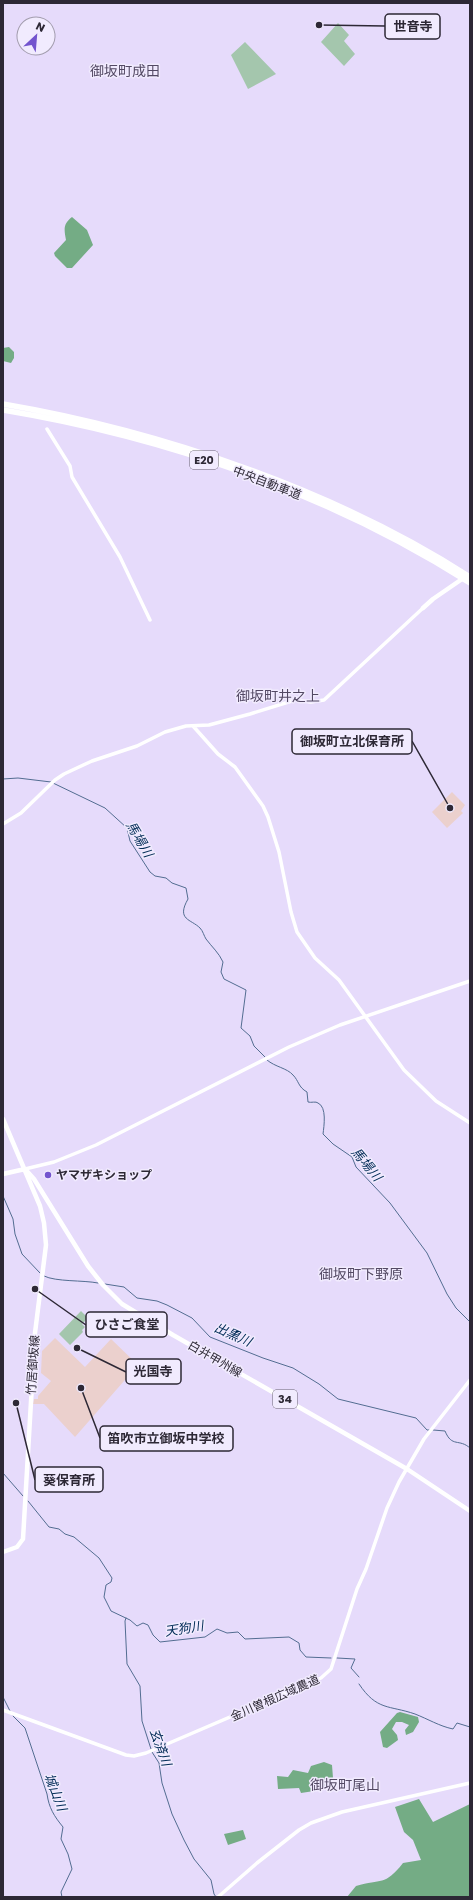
<svg xmlns="http://www.w3.org/2000/svg" width="473" height="1900" font-family="Poppins,'Noto Sans JP',sans-serif">
  <style>
    .education { fill: #ebd0cd }
    .green { fill: #a4c6ad }
    .forest { fill: #74ac85 }
    .lines { fill: none; stroke-linecap: round; stroke-linejoin: round }
    .stream { stroke: #536d91; stroke-width: 1 }
    .minor { stroke: #fff; stroke-width: 3.5 }
    .major { stroke: #fff; stroke-width: 4.5 }
    .highway { stroke: #fff; stroke-width: 5.5 }
    .poi-dot { fill: #7354ce; stroke: #f1ebfe; stroke-width: 1.5 }
    .labels { text-anchor: middle; stroke-width: 3; stroke-linejoin: round; paint-order: stroke }
    .shield { fill: #f1ebfe; stroke: #686271; stroke-width: 1 }
    .shield-label { font-size: 11px; font-weight: bold; fill: #2d2835 }
    .street-label { font-size: 12px; fill: #2d2835; stroke: #f1ebfe }
    .poi-label { font-size: 12px; font-weight: bold; fill: #2d2835; stroke: #f1ebfe; text-anchor: start }
    .water-label { font-size: 13px; font-style: italic; fill: #002b56; stroke: #f1ebfe }
    .quarter-label { font-size: 14px; fill: #534964; stroke: #f1ebfe }
    .leader { fill: none; stroke: #2d2835; stroke-width: 1.5 }
    .callout-dot { fill: #2d2835; stroke: #f1ebfe; stroke-width: 1.5 }
    .callout { fill: #f1ebfe; stroke: #2d2835; stroke-width: 1.5 }
    .callout-label { font-size: 13px; text-anchor: middle; font-weight: bold; fill: #2d2835 }
  </style>
  <rect width="100%" height="100%" fill="#e6dbfb"/>
  <!-- education -->
  <path class="education" d="M 452,792 L 465,805 L 461,811 L 463,813 L 447,828 L 432,812 Z
    M 55,1338 L 85,1367 L 111,1339 L 138,1365 L 75,1437 L 44,1404 L 33,1404 L 34,1399 L 38,1399 L 38,1396 L 51,1381 L 41,1373 L 42,1351 Z"/>
  <!-- green -->
  <path class="green" d="M 338,23 L 349,35 L 344,41 L 355,54 L 344,66 L 321,42 Z
    M 245,42 L 276,74 L 248,89 L 231,55 Z
    M 81,1311 L 88,1318 L 82,1324 L 85,1327 L 82,1330 L 83,1332 L 70,1345 L 59,1334 Z"/>
  <!-- forest -->
  <path class="forest" d="M 72,217 L 87,230 L 93,245 L 72,268 L 67,268 L 55,256 L 54,253 L 66,240 C 64,229 63,224 72,217 Z
    M 9,347 L 14,352 L 14,358 L 11,363 L 3,361 L 3,348 Z
    M 400,1712 L 418,1717 L 419,1722 L 413,1732 L 406,1735 L 405,1730 L 409,1725 L 402,1722 L 396,1722 L 392,1729 L 397,1735 L 398,1740 L 387,1748 L 383,1747 L 380,1732 L 397,1713 Z
    M 324,1762 L 332,1765 L 333,1778 L 327,1789 L 301,1793 L 299,1788 L 278,1789 L 277,1776 L 288,1777 L 293,1770 L 308,1773 L 311,1766 Z
    M 419,1799 L 433,1822 L 470,1804 L 470,1897 L 347,1897 L 356,1886 C 382,1878 384,1887 403,1863 L 421,1860 L 413,1840 L 404,1832 L 395,1807 Z
    M 243,1830 L 246,1839 L 228,1845 L 224,1834 Z"/>
  <g class="lines">
    <!-- stream -->
    <path class="stream" d="M 3,779 L 18,778 L 51,782
      M 53,783 L 105,808 L 127,828 L 130,841 L 150,872 L 155,876 L 166,878 L 172,883 L 186,888 L 188,899 C 176,920 191,919 200,928 C 203,931 204,936 206,939 C 212,947 219,953 223,962 L 221,972 L 224,979 L 246,990 L 241,1028 L 250,1036 L 254,1046 L 265,1057
      M 267,1060 C 275,1067 287,1068 293,1075 C 299,1081 298,1087 307,1092 L 308,1102 C 311,1103 316,1101 318,1103 C 327,1107 324,1126 323,1134 L 333,1144 L 352,1157 L 356,1167 L 390,1203 L 427,1253 L 447,1294 L 456,1308 L 470,1322
      M 3,1176 L 3,1177
      M 3,1196 L 13,1219 L 15,1234 L 22,1254 L 40,1273
      M 44,1276 C 56,1282 83,1280 98,1283
      M 105,1284 L 124,1287 L 137,1298 L 157,1301 L 167,1305 L 192,1318 L 210,1337 L 263,1358 L 293,1368 L 319,1384 L 338,1399 L 416,1418 L 427,1430 L 430,1430
      M 433,1430 L 445,1431 C 452,1448 459,1438 470,1448
      M 3,1473 L 23,1496
      M 28,1501 L 49,1527 L 59,1529 L 65,1534 L 74,1537 L 99,1558 L 112,1578 L 111,1582 L 106,1585 L 104,1597 L 111,1611 L 130,1620 L 137,1626 L 143,1623 L 148,1625 L 153,1635 L 160,1642 L 205,1637 L 217,1629 L 227,1633 L 238,1632 L 245,1639 L 289,1637 L 299,1643 L 300,1650 L 306,1657 L 331,1658
      M 126,1618 L 125,1621 L 127,1664 L 140,1686 L 142,1721 L 151,1749
      M 337,1658 L 355,1659 L 351,1668 L 359,1677
      M 359,1684 C 377,1711 389,1705 415,1714 C 428,1719 439,1726 453,1729 L 457,1723 L 470,1727
      M 3,1697 L 10,1711
      M 13,1716 L 25,1728 L 47,1794 C 49,1808 54,1816 63,1827 L 61,1839 L 68,1854 L 72,1869 L 61,1892 L 62,1897
      M 152,1752 L 159,1763 L 162,1783 L 172,1814 L 184,1840 L 194,1859 L 211,1880 L 214,1894 L 216,1897"/>
    <!-- minor -->
    <path class="minor" d="M 47,429 L 70,466 L 72,477 L 120,557 L 150,620
      M 193,726 L 218,754 L 235,767 L 263,806 L 268,817 L 279,852 L 291,912 L 297,932 L 315,958 L 339,980 L 404,1070 L 436,1101 L 470,1123
      M 3,824 L 21,813 L 55,780 L 64,774 L 92,761 L 137,746 L 165,732 L 186,726 L 209,725 L 250,714 L 295,700 L 311,702 L 324,700 L 423,608
      M 25,1169 L 54,1162 L 96,1145 L 289,1047 L 340,1025 L 470,981
      M 3,1710 L 126,1755 L 134,1756 L 146,1753 L 321,1678 L 331,1669 L 357,1589 L 366,1569 L 387,1508 L 399,1482 L 424,1439 L 470,1380
      M 218,1897 L 257,1863 L 299,1830 L 311,1823 L 342,1812 L 470,1783"/>
    <!-- major -->
    <path class="major" d="M 423,608 L 433,599 L 465,577
      M 3,1119 L 40,1206 L 44,1223 L 46,1245 L 35,1333 L 23,1539 L 17,1547 L 3,1552
      M 25,1169 L 34,1179 L 88,1266 L 103,1285 L 122,1304 L 173,1335 L 407,1469 L 470,1511
      M 3,1174 L 25,1169"/>
    <!-- highway -->
    <path class="highway" d="M 3,404 C 161,431 335,490 470,577
      M 3,410 C 166,437 330,494 470,583"/>
  </g>
  <!-- markers -->
  <circle class="poi-dot" cx="48" cy="1175" r="4"/>
  <g class="labels">
    <!-- shield labels -->
    <g class="shield">
      <rect x="190" y="451" width="28" height="18" rx="3"/>
      <rect x="273" y="1390" width="24" height="18" rx="3"/>
    </g>
    <g class="shield-label">
      <text x="204" y="464">E20</text>
      <text x="285" y="1403">34</text>
    </g>
    <!-- street labels -->
    <g class="street-label">
      <text transform="translate(267 483) rotate(21)" y="4">中央自動車道</text>
      <text transform="translate(215 1359) rotate(30)" y="4">白井甲州線</text>
      <text transform="translate(33 1365) rotate(-86)" y="4">竹居御坂線</text>
      <text transform="translate(275 1698) rotate(-24)" y="4">金川曽根広域農道</text>
    </g>
    <!-- poi labels -->
    <g class="poi-label">
      <text x="56" y="1179">ヤマザキショップ</text>
    </g>
    <!-- water labels -->
    <g class="water-label">
      <text transform="translate(140 839) rotate(59)" y="5">馬場川</text>
      <text transform="translate(367 1164) rotate(50)" y="5">馬場川</text>
      <text transform="translate(233 1334) rotate(24)" y="5">出黒川</text>
      <text transform="translate(184 1628) rotate(-9)" y="5">天狗川</text>
      <text transform="translate(161 1747) rotate(70)" y="5">玄済川</text>
      <text transform="translate(56 1792) rotate(69)" y="5">城山川</text>
    </g>
    <!-- quarter labels -->
    <g class="quarter-label">
      <text x="125" y="76">御坂町成田</text>
      <text x="278" y="701">御坂町井之上</text>
      <text x="361" y="1279">御坂町下野原</text>
      <text x="345" y="1790">御坂町尾山</text>
    </g>
  </g>
  <!-- callouts -->
  <path class="leader" d="M319 25L385 26M450 808L412 741M35 1289L86 1325M77 1348L126 1372M81 1388L100 1438M16 1403L35 1480"/>
  <g class="callout-dot">
    <circle cx="319" cy="25" r="4"/>
    <circle cx="450" cy="808" r="4"/>
    <circle cx="35" cy="1289" r="4"/>
    <circle cx="77" cy="1348" r="4"/>
    <circle cx="81" cy="1388" r="4"/>
    <circle cx="16" cy="1403" r="4"/>
  </g>
  <g class="callout">
    <rect x="385" y="14" width="55" height="25" rx="4"/>
    <rect x="292" y="729" width="120" height="25" rx="4"/>
    <rect x="86" y="1312" width="81" height="25" rx="4"/>
    <rect x="126" y="1359" width="55" height="25" rx="4"/>
    <rect x="100" y="1426" width="133" height="25" rx="4"/>
    <rect x="35" y="1467" width="68" height="25" rx="4"/>
  </g>
  <g class="callout-label">
    <text x="413" y="31">世音寺</text>
    <text x="352" y="746">御坂町立北保育所</text>
    <text x="127" y="1329">ひさご食堂</text>
    <text x="153" y="1376">光国寺</text>
    <text x="166" y="1443">笛吹市立御坂中学校</text>
    <text x="69" y="1485">葵保育所</text>
  </g>
  <!-- border -->
  <rect width="473" height="1900" fill="none" stroke="#2d2835" stroke-width="8"/>
  <!-- north arrow -->
  <g transform="translate(36 36) rotate(26)"><circle r="19" fill="#f1ebfe" stroke="#a39dae"/>
  <path d="M0-3L7 15L0 10L-7 15Z" fill="#7354ce"/>
  <text y="-6" font-size="11" font-weight="bold" text-anchor="middle" fill="#2d2835">N</text>
  </g>
</svg>
